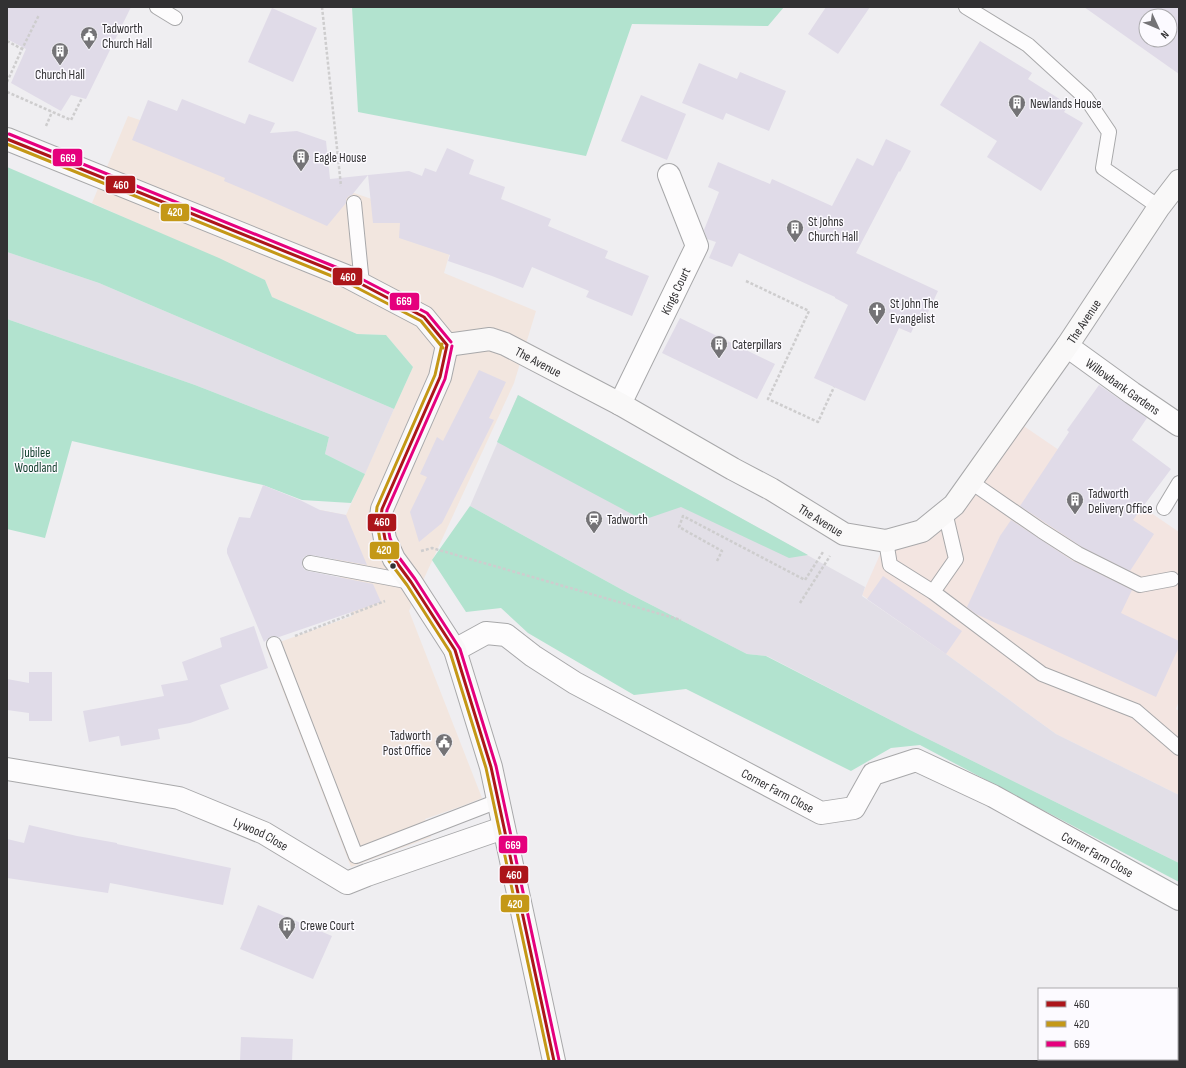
<svg xmlns="http://www.w3.org/2000/svg" width="1186" height="1068" font-family="'Sofia Sans Condensed',sans-serif">
  <style>
    .commercial { fill: #f2e6df }
    .industrial { fill: #f3e5e1 }
    .built { fill: #e2dfe7 }
    .green { fill: #b2e3cf }
    .building { fill: #e0dbe8; fill-rule: evenodd }
    .lines { fill: none; stroke-linecap: round; stroke-linejoin: round }
    .lane-casing { stroke: #a8a8aa; stroke-width: 16 }
    .street-casing { stroke: #a8a8aa; stroke-width: 24 }
    .secondary-casing { stroke: #a8a8aa; stroke-width: 24 }
    .path { stroke: #cecdce; stroke-width: 2.5; stroke-dasharray: 3 2; stroke-linecap: butt }
    .lane { stroke: #fdfcfd; stroke-width: 14 }
    .street { stroke: #fdfcfd; stroke-width: 22 }
    .secondary { stroke: #f9f8f8; stroke-width: 22 }
    .bus-1-casing { stroke: #fcfaff; stroke-width: 6 }
    .bus-2-casing { stroke: #fcfaff; stroke-width: 6 }
    .bus-3-casing { stroke: #fcfaff; stroke-width: 6 }
    .bus-1 { stroke: #ac151a; stroke-width: 3 }
    .bus-2 { stroke: #c49817; stroke-width: 3 }
    .bus-3 { stroke: #e5007d; stroke-width: 3 }
    .bus-dot { fill: #323133; stroke: #fcfaff; stroke-width: 1.5 }
    .labels { text-anchor: middle; stroke-width: 3; stroke-linejoin: round; paint-order: stroke }
    .poi-label { font-size: 13px; fill: #323133; stroke: #fcfaff; text-anchor: start }
    .street-label { font-size: 13px; fill: #323133; stroke: #fcfaff }
    .park-label { font-size: 13px; fill: #103d2b; stroke: #fcfaff }
    .line-badge { stroke: #fcfaff; stroke-width: 1.5 }
    .badge-label { font-size: 11px; text-anchor: middle; font-weight: bold; fill: #fff }
  </style>
  <rect width="100%" height="100%" fill="#efeef1"/>
  <!-- commercial -->
  <path class="commercial" d="M 128,116 L 457,228 L 444,273 L 536,311 L 514,383 L 409,611 L 482,798 L 465,805 L 425,819 L 431,837 L 351,867 L 266,647 L 352,616 L 320,510 L 346,515 L 413,367 L 386,335 L 357,334 L 272,297 L 265,280 L 92,203 Z"/>
  <!-- industrial -->
  <path class="industrial" d="M 1015,420 L 1179,532 L 1179,701 L 1176,709 L 1179,711 L 1179,795 L 1056,734 L 946,654 L 862,595 L 886,541 L 922,531 Z"/>
  <!-- built -->
  <path class="built" d="M 7,252 L 99,283 L 394,409 L 365,474 L 325,454 L 329,437 L 195,385 L 7,319 Z
    M 518,395 L 865,587 L 862,596 L 946,654 L 1056,734 L 1179,795 L 1179,863 L 910,730 L 767,656 L 747,654 L 628,593 L 470,506 Z"/>
  <!-- green -->
  <path class="green" d="M 352,7 L 784,7 L 768,26 L 632,24 L 586,156 L 358,112 Z
    M 7,167 L 219,258 L 265,280 L 272,297 L 357,334 L 386,335 L 413,367 L 394,409 L 99,283 L 7,252 Z
    M 7,319 L 195,385 L 329,437 L 325,454 L 365,474 L 351,503 L 302,500 L 263,485 L 72,441 L 45,538 L 7,529 Z
    M 518,395 L 808,555 L 789,558 L 681,507 L 643,520 L 497,442 Z
    M 470,506 L 628,593 L 747,654 L 766,656 L 910,730 L 1179,863 L 1179,882 L 920,745 L 891,748 L 851,771 L 686,689 L 634,695 L 528,633 L 501,608 L 466,612 L 432,560 Z"/>
  <!-- building -->
  <path class="building" d="M 7,7 L 131,7 L 86,99 L 71,95 L 61,111 L 11,83 L 26,49 L 7,39 Z
    M 826,7 L 870,7 L 838,54 L 808,34 Z
    M 1084,7 L 1179,7 L 1179,74 ZM 1146,16 L 1170,16 L 1170,40 L 1146,40 Z
    M 272,8 L 317,28 L 293,82 L 248,62 Z
    M 980,41 L 1032,73 L 1028,79 L 1069,105 L 1064,112 L 1083,123 L 1041,191 L 987,157 L 997,141 L 940,105 Z
    M 699,63 L 737,79 L 740,72 L 786,91 L 769,131 L 726,113 L 723,120 L 682,103 Z
    M 641,95 L 686,114 L 667,160 L 621,141 Z
    M 182,99 L 245,124 L 249,114 L 275,123 L 270,133 L 297,131 L 326,141 L 330,179 L 368,175 L 352,195 L 349,196 L 346,199 L 346,203 L 327,226 L 264,198 L 224,181 L 225,178 L 132,140 L 148,100 L 177,111 Z
    M 886,139 L 911,151 L 900,172 L 899,171 L 856,253 L 938,291 L 923,323 L 917,320 L 911,333 L 899,328 L 865,401 L 814,378 L 848,305 L 835,298 L 835,297 L 739,253 L 732,267 L 709,258 L 716,242 L 707,239 L 704,230 L 719,192 L 708,187 L 718,162 L 770,184 L 772,179 L 832,206 L 857,158 L 873,166 Z
    M 447,148 L 474,160 L 469,174 L 505,187 L 501,199 L 551,219 L 548,226 L 608,251 L 605,258 L 649,276 L 632,316 L 586,297 L 589,291 L 532,267 L 523,288 L 492,276 L 448,261 L 450,255 L 399,238 L 400,223 L 373,223 L 368,175 L 409,171 L 422,176 L 425,168 L 436,172 Z
    M 680,318 L 775,364 L 757,399 L 662,353 Z
    M 479,370 L 506,382 L 489,418 L 494,420 L 442,523 L 419,542 L 410,512 L 427,477 L 420,474 L 437,437 L 443,441 Z
    M 1099,385 L 1147,418 L 1132,440 L 1171,469 L 1133,520 L 1154,534 L 1130,571 L 1082,547 L 1020,506 L 1069,432 L 1067,430 Z
    M 263,485 L 300,500 L 320,510 L 346,515 L 367,565 L 311,555 L 307,555 L 303,558 L 302,562 L 302,566 L 305,570 L 308,571 L 373,584 L 381,602 L 279,637 L 275,636 L 271,636 L 264,642 L 227,553 L 227,549 L 239,517 L 250,518 Z
    M 1011,520 L 1073,561 L 1132,590 L 1121,613 L 1179,641 L 1179,647 L 1156,697 L 976,614 L 967,607 L 1000,536 Z
    M 883,576 L 962,631 L 946,654 L 867,599 Z
    M 254,626 L 268,668 L 220,685 L 229,709 L 190,723 L 158,729 L 160,739 L 121,746 L 119,736 L 89,742 L 83,711 L 164,696 L 161,685 L 188,680 L 182,662 L 222,647 L 220,638 Z
    M 29,672 L 52,672 L 52,721 L 29,721 L 29,713 L 7,710 L 7,679 L 29,683 Z
    M 29,825 L 77,836 L 117,843 L 117,844 L 231,868 L 223,905 L 110,883 L 108,893 L 7,878 L 7,839 L 24,843 Z
    M 258,905 L 332,936 L 313,979 L 240,949 Z
    M 241,1037 L 293,1039 L 292,1061 L 240,1061 Z"/>
  <g class="lines">
    <!-- lane casing -->
    <g class="lane-casing">
      <path id="lane" d="M 157,7 L 175,18
        M 966,7 L 1028,45 L 1086,98 L 1109,132 L 1103,168 L 1159,207
        M 354,203 L 362,284
        M 971,482 L 1042,531 L 1078,554 L 1140,585 L 1172,579
        M 1164,508 L 1179,483
        M 945,512 L 956,559 L 933,592 L 1042,674 L 1136,711 L 1179,748
        M 886,541 L 890,565 L 933,592
        M 310,563 L 411,582
        M 274,644 L 356,856 L 498,801"/>
    </g>
    <!-- street casing -->
    <g class="street-casing">
      <g id="street">
        <path id="s1" d="M 1067,346 L 1132,393 L 1179,425"/>
        <path id="s2" d="M 620,404 L 697,246 L 669,175"/>
        <path id="s3" d="M 455,650 L 486,633 L 506,635 L 533,656 L 575,683 L 821,813 L 854,808 L 873,774 L 916,760 L 993,796 L 1179,899"/>
        <path id="s4" d="M 7,769 L 179,798 L 264,833 L 347,883 L 367,875 L 503,828"/>
      </g>
    </g>
    <!-- secondary casing -->
    <g class="secondary-casing">
      <g id="secondary">
        <path d="M 7,139 L 346,276 L 424,317 L 447,345"/>
        <path id="s5" d="M 447,345 L 490,339 L 505,344 L 620,404 L 733,469 L 771,489 L 844,534 L 886,541 L 922,531 L 954,505 L 1067,346 L 1159,207 L 1179,181"/>
        <path d="M 447,345 L 440,377 L 382,509 L 381,517 L 385,539 L 394,559 L 411,582 L 455,650 L 491,767 L 554,1061"/>
      </g>
    </g>
    <!-- path -->
    <path class="path" d="M 322,7 L 341,186
      M 7,41 L 22,49
      M 7,82 L 22,49 L 39,15
      M 7,92 L 71,120 L 82,98
      M 46,126 L 52,112
      M 746,281 L 809,311 L 768,399 L 818,422 L 834,387
      M 421,551 L 432,548 L 681,620
      M 717,561 L 722,551 L 679,527 L 683,516 L 805,580 L 823,552
      M 800,603 L 830,556
      M 295,636 L 385,601"/>
    <!-- lane -->
    <use href="#lane" class="lane"/>
    <!-- street -->
    <use href="#street" class="street"/>
    <!-- secondary -->
    <use href="#secondary" class="secondary"/>
    <!-- bus-1 casing -->
    <g class="bus-1-casing">
      <path id="bus-1" d="M 7,139 L 346,276 L 424,317 L 447,345
        M 447,345 L 440,377 L 382,509 L 381,517 L 385,539 L 394,559 L 411,582 L 455,650 L 491,767 L 554,1061"/>
    </g>
    <!-- bus-2 casing -->
    <g class="bus-2-casing">
      <path id="bus-2" d="M 7,144 L 344,281 L 421,321 L 443,348
        M 442,344 L 435,375 L 377,507 L 376,517 L 380,540 L 389,561 L 407,585 L 450,652 L 486,768 L 549,1061"/>
    </g>
    <!-- bus-3 casing -->
    <g class="bus-3-casing">
      <path id="bus-3" d="M 9,134 L 348,272 L 427,313 L 451,342
        M 452,346 L 445,379 L 387,510 L 386,517 L 390,538 L 398,556 L 415,579 L 460,649 L 496,766 L 559,1060"/>
    </g>
    <!-- bus-1 -->
    <use href="#bus-1" class="bus-1"/>
    <!-- bus-2 -->
    <use href="#bus-2" class="bus-2"/>
    <!-- bus-3 -->
    <use href="#bus-3" class="bus-3"/>
  </g>
  <!-- icons -->
  <defs>
    <g id="civic-pin" transform="scale(0.9)"><path d="M0 17L-7.5 6A9.5 9.5 0 1 1 7.5 6Z" fill="#747376" stroke="#fcfaff"/><path d="M-.6-6.5H3V-4.5H.6V-3L4-1V1h2V6H-6V1h2V-1L-.6-3ZM-1.2 2.5V6h2.4V2.5Z" fill="#fff"/></g>
    <g id="building-pin" transform="scale(0.9)"><path d="M0 17L-7.5 6A9.5 9.5 0 1 1 7.5 6Z" fill="#747376" stroke="#fcfaff"/><path d="M-4-6H4V6H1V3H-1V6H-4ZM-2.5-4.3h1.7v1.8h-1.7ZM.8-4.3h1.7v1.8H.8ZM-2.5-1h1.7V.8h-1.7ZM.8-1h1.7V.8H.8Z" fill="#fff"/></g>
    <g id="church-pin" transform="scale(0.9)"><path d="M0 17L-7.5 6A9.5 9.5 0 1 1 7.5 6Z" fill="#747376" stroke="#fcfaff"/><path d="M-1.2-6h2.4v3.5h3.3v2.4h-3.3V6h-2.4V-.1h-3.3v-2.4h3.3Z" fill="#fff"/></g>
    <g id="station-pin" transform="scale(0.9)"><path d="M0 17L-7.5 6A9.5 9.5 0 1 1 7.5 6Z" fill="#747376" stroke="#fcfaff"/><path d="M-3-6H3Q5-6 5-4V2Q5 4 3 4L4.5 6H3L1.5 4h-3L-3 6H-4.5L-3 4Q-5 4-5 2V-4Q-5-6-3-6ZM-3.5-4v3h7v-3ZM-3.5 1v1.5H-2V1ZM2 1v1.5H3.5V1Z" fill="#fff"/></g>
  </defs>
  <g fill-rule="evenodd">
    <use href="#civic-pin" x="89" y="35"/>
    <use href="#building-pin" x="60" y="51"/>
    <use href="#building-pin" x="1017" y="103"/>
    <use href="#building-pin" x="301" y="157"/>
    <use href="#building-pin" x="795" y="228"/>
    <use href="#church-pin" x="877" y="310"/>
    <use href="#building-pin" x="719" y="344"/>
    <use href="#building-pin" x="1075" y="500"/>
    <use href="#station-pin" x="594" y="519"/>
    <use href="#civic-pin" x="444" y="742"/>
    <use href="#building-pin" x="287" y="925"/>
  </g>
  <!-- markers -->
  <circle class="bus-dot" cx="393" cy="566" r="3.5"/>
  <g class="labels">
    <!-- poi labels -->
    <g class="poi-label">
      <text x="102" y="33">Tadworth<tspan x="102" dy="15">Church Hall</tspan></text>
      <text x="60" y="79" text-anchor="middle">Church Hall</text>
      <text x="1030" y="108">Newlands House</text>
      <text x="314" y="162">Eagle House</text>
      <text x="808" y="226">St Johns<tspan x="808" dy="15">Church Hall</tspan></text>
      <text x="890" y="308">St John The<tspan x="890" dy="15">Evangelist</tspan></text>
      <text x="732" y="349">Caterpillars</text>
      <text x="1088" y="498">Tadworth<tspan x="1088" dy="15">Delivery Office</tspan></text>
      <text x="607" y="524">Tadworth</text>
      <text x="431" y="740" text-anchor="end">Tadworth<tspan x="431" dy="15">Post Office</tspan></text>
      <text x="300" y="930">Crewe Court</text>
    </g>
    <!-- street labels -->
    <g class="street-label">
      <text dy="5" stroke="none"><textPath href="#s2" startOffset="126">Kings Court</textPath></text>
      <text dy="5" stroke="none"><textPath href="#s5" startOffset="794">The Avenue</textPath></text>
      <text dy="5" stroke="none"><textPath href="#s5" startOffset="97">The Avenue</textPath></text>
      <text dy="5" stroke="none"><textPath href="#s1" startOffset="69">Willowbank Gardens</textPath></text>
      <text dy="5" stroke="none"><textPath href="#s5" startOffset="421">The Avenue</textPath></text>
      <text dy="5" stroke="none"><textPath href="#s3" startOffset="369">Corner Farm Close</textPath></text>
      <text dy="5" stroke="none"><textPath href="#s4" startOffset="264">Lywood Close</textPath></text>
      <text dy="5" stroke="none"><textPath href="#s3" startOffset="740">Corner Farm Close</textPath></text>
    </g>
    <!-- park labels -->
    <g class="park-label">
      <text x="36" y="457">Jubilee<tspan x="36" dy="15">Woodland</tspan></text>
    </g>
  </g>
  <g class="line-badge">
    <rect x="52" y="148" width="31" height="19" rx="4" fill="#e5007d"/>
    <rect x="105" y="175" width="31" height="19" rx="4" fill="#ac151a"/>
    <rect x="160" y="203" width="30" height="19" rx="4" fill="#c49817"/>
    <rect x="332" y="267" width="31" height="19" rx="4" fill="#ac151a"/>
    <rect x="389" y="292" width="31" height="19" rx="4" fill="#e5007d"/>
    <rect x="367" y="513" width="30" height="19" rx="4" fill="#ac151a"/>
    <rect x="369" y="541" width="31" height="19" rx="4" fill="#c49817"/>
    <rect x="498" y="835" width="30" height="19" rx="4" fill="#e5007d"/>
    <rect x="499" y="865" width="30" height="19" rx="4" fill="#ac151a"/>
    <rect x="500" y="894" width="30" height="19" rx="4" fill="#c49817"/>
  </g>
  <g class="badge-label">
    <text x="68" y="162">669</text>
    <text x="121" y="189">460</text>
    <text x="175" y="216">420</text>
    <text x="348" y="281">460</text>
    <text x="404" y="305">669</text>
    <text x="382" y="526">460</text>
    <text x="384" y="554">420</text>
    <text x="513" y="849">669</text>
    <text x="514" y="879">460</text>
    <text x="515" y="908">420</text>
  </g>
  <!-- border -->
  <rect width="1186" height="1068" fill="none" stroke="#323133" stroke-width="16"/>
  <!-- legend -->
  <rect x="1038" y="988" width="140" height="72" fill="#fcfaff" stroke="#abaaad"/>
  <rect x="1046" y="1001" width="20" height="6" fill="#ac151a" stroke="#abaaad"/>
  <text x="1074" y="1008" font-size="12" fill="#323133">460</text>
  <rect x="1046" y="1021" width="20" height="6" fill="#c49817" stroke="#abaaad"/>
  <text x="1074" y="1028" font-size="12" fill="#323133">420</text>
  <rect x="1046" y="1041" width="20" height="6" fill="#e5007d" stroke="#abaaad"/>
  <text x="1074" y="1048" font-size="12" fill="#323133">669</text>
  <!-- north arrow -->
  <g transform="translate(1158 28) rotate(134)"><circle r="19" fill="#fcfaff" stroke="#abaaad"/>
  <path d="M0-3L7 15L0 10L-7 15Z" fill="#747376"/>
  <text y="-6" font-size="11" font-weight="bold" text-anchor="middle" fill="#323133">N</text>
  </g>
</svg>
